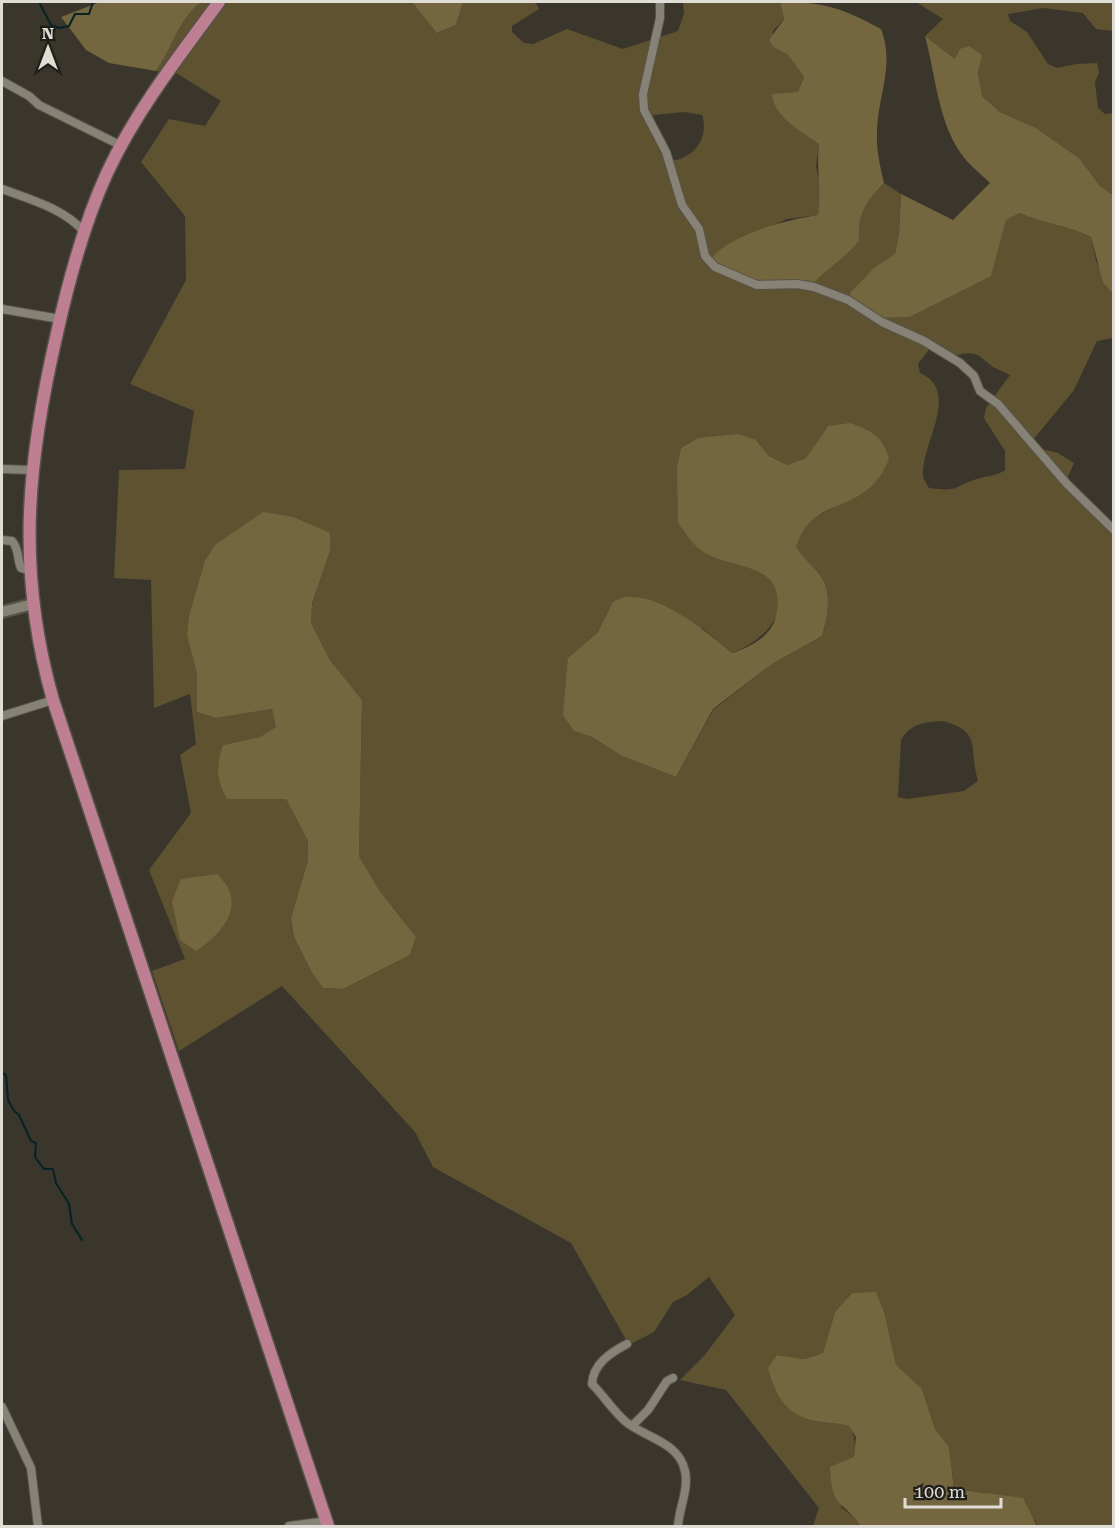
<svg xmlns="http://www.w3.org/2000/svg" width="1115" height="1528" font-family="'Roboto Serif',serif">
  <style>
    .green { fill: #5e5231; fill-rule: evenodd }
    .forest { fill: #74663f }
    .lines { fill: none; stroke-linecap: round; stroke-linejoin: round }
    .stream { stroke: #052324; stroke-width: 2 }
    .street-casing { stroke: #57534b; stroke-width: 10 }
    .secondary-casing { stroke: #57534b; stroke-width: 14 }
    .primary-casing { stroke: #57534b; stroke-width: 15 }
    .street { stroke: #868275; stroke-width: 8 }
    .secondary { stroke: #868275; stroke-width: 10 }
    .primary { stroke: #be7f92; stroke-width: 12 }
  </style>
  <rect width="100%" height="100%" fill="#3b362b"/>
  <!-- green -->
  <path class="green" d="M 201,2 L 412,2 L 438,33 L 456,25 L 463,2 L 535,2 L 539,9 L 512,26 L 512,32 L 524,43 L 533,44 L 567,29 L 623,49 L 678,31 L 684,13 L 683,2 L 780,2 L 784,19 L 773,31 L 773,47 L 788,55 L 804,77 L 798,92 L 819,144 L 816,167 L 822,193 L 818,215 L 787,219 L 765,229 L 811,286 C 826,269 845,259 859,241 C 858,213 865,203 884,183 L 901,194 L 899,234 L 895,254 L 875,267 L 854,310 L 883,318 L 910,317 L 990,276 L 1006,220 L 1020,213 C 1043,224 1068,225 1091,237 L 1096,261 L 1113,294 L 1113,338 L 1097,341 L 1074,390 L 1033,440 L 1038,448 L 1058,453 L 1074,463 L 1067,479 L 1113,533 L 1113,1526 L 1037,1526 L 1036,1521 L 986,1493 L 954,1489 L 949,1447 L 935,1429 L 922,1389 L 896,1366 L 885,1315 L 852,1293 L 835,1312 L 823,1353 L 804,1359 L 777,1355 L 812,1420 L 833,1421 L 850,1426 C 863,1450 847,1482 841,1507 L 854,1517 L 861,1526 L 813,1526 L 819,1508 L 726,1390 L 680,1380 L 704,1356 L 735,1315 L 709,1277 L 687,1295 L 673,1302 L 654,1332 L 629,1345 L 571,1243 L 433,1167 L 415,1132 L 282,986 L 179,1051 L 152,971 L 185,959 L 149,870 L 191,813 L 180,755 L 196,744 L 190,694 L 154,708 L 151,580 L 114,578 L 119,470 L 185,469 L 194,411 L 130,384 L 186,280 L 185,216 L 141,162 L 169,119 L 205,126 L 221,101 L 178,74 L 156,71 C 173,47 178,20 201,2 ZM 684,112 L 702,115 C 710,139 692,161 667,161 L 653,115 ZM 931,347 L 949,356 L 969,353 L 978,355 L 993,367 L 1010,375 L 986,408 L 984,418 L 1005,451 L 1005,470 C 995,477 988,475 977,479 C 952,487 959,492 929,488 C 926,483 922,477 923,471 C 924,441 960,390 920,373 L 918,364 ZM 828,426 L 867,490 L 816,517 L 802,529 L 795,547 C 803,558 816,568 823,580 C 832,596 827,619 822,636 L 772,664 L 713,710 L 676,777 L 622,756 L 592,737 L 574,731 L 568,658 L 598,632 L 702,628 L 732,653 C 759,643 797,612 771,580 C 756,563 723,558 702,551 L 677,466 L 681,448 L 698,438 L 756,440 L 769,456 L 787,465 L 806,458 ZM 330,551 L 312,605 L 311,623 L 330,660 L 362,700 L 359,856 L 379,890 L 416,937 L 410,955 L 343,989 L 323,988 L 312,973 L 294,937 L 291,918 L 308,860 L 308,841 L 286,799 L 227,799 L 223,745 L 260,737 L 277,727 L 272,709 L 216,718 L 197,712 L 197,674 L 187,636 ZM 943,721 C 983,732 968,747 978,781 L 964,791 L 907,799 L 898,797 L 901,740 C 911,723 925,722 943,721 Z
    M 916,2 L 1113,2 L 1113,31 L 1096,29 L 1083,13 L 1043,8 L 1008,14 L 1010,21 L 1027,32 L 1048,64 L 1057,68 L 1076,64 L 1097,63 L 1099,73 L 1095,82 L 1098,108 L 1105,114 L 1113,113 L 1113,195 L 1100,186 L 1079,158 L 1036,128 L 1000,112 L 982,96 L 978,72 L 955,59 L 925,36 L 943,19 Z"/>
  <!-- forest -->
  <path class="forest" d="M 100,2 L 201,2 C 178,20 173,47 156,71 L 109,63 L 86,50 L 61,17 Z
    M 412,2 L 463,2 L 456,25 L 437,33 Z
    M 780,2 C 825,2 842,8 881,29 C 895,66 878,94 877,131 C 876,149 880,166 884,183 C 865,203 858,213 859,241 C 845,259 826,269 811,286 L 752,279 L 708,262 C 727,235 786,220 818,215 C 822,190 816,168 819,144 C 801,131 774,117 772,94 L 798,92 L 804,77 L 788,55 L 773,47 L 769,40 L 784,19 Z
    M 925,36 L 955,59 L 960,49 L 969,46 L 982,55 L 978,72 L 982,96 L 1000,112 L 1036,128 L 1079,158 L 1100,186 L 1113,195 L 1113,294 L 1103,282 L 1091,237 C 1068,225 1043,224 1020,213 L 1006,220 L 991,276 L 910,317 L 883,318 L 854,310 L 850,293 L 875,267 L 895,254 L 899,234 L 901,194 L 953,220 L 990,183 C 982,175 973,168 966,160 C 938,127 936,76 925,36 Z
    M 850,423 C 873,432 882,435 889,459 C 884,471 878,482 867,490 C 838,512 809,506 796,547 C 803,558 816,568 823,580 C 832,596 827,619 822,636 L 772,664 L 713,709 L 676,777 L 622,756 L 592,737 L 574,731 L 563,715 L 568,658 L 598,632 L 613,602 C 618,600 625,596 631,597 C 665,597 707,632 732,653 C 750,647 772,636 776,616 C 788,560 732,571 702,551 C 693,545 685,532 678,523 L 677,466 L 681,448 L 698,438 L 738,434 L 756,440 L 769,456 L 787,465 L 806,458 L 828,426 Z
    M 263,512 L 293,517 L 330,533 L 330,551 L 312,604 L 311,623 L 330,660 L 362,700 L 359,856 L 379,890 L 416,937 L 410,955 L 343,989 L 323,988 L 312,973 L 294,937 L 291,918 L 308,860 L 308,841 L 286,799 L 227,799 C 216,779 216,766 223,745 L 260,737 L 276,727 L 272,709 L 216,718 L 197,712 L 197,674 L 187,636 L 189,616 L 205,561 L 215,545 Z
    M 218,874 C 221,879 227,884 229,890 C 240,915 215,939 196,951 L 180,940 L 172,901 L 181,879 Z
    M 876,1292 L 885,1315 L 896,1365 L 922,1389 L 935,1429 L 949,1447 L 954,1489 L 1023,1498 L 1037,1526 L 861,1526 C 840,1497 832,1510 830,1467 L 854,1457 L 856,1437 L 849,1426 C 837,1422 824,1423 811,1420 C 784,1413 775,1393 768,1368 L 777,1355 L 804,1359 L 823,1353 L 835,1312 L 852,1293 Z"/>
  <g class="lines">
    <!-- stream -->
    <path class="stream" d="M 39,2 L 51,25 L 59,28 L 69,26 L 75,14 L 89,14 L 93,2
      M 2,1073 L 6,1075 L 8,1100 L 14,1111 L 19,1115 L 31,1141 L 36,1143 L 35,1157 L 44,1169 L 53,1169 L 56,1183 L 69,1204 L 72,1224 L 82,1240"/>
    <!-- street casing -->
    <g class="street-casing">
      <path id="street" d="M 660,2 L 660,18 L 643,94 L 644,110 L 666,152 L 682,205 L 699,229 L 705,256 L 715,267 L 757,285 L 797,284 L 814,287 L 848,300 L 882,322 L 924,341 L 960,363 L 974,376 L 980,391 L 998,404 L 1067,484 L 1114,530
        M 2,81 L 29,96 L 39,105 L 122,146
        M 2,189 C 29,199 66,209 85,233
        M 2,309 L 60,319
        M 2,469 L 31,470
        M 2,540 L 12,541 C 19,548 17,559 21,568 L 29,570
        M 2,716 L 53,700
        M 627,1344 C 610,1353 593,1364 592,1384 C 604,1396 613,1411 626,1422 C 646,1438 679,1442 685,1471 C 689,1490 679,1508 678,1526
        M 2,1407 L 31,1468 L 38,1526
        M 632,1426 L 648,1410 L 667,1381 L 673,1378
        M 289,1526 L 327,1521"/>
    </g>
    <!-- secondary casing -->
    <g class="secondary-casing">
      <path id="secondary" d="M 2,612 L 33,604"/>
    </g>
    <!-- primary casing -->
    <g class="primary-casing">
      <path id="primary" d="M 219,2 C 179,56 136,111 107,173 C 84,223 69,279 57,333 C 27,462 16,570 53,700 L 328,1526"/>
    </g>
    <!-- street -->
    <use href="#street" class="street"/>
    <!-- secondary -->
    <use href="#secondary" class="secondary"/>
    <!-- primary -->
    <use href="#primary" class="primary"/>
  </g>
  <!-- border -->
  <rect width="1115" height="1528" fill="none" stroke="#e0ddd7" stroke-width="6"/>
  <!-- north arrow -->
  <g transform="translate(48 48)" stroke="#201e19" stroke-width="4.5" paint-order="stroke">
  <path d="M0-4.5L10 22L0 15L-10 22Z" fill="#e0ddd7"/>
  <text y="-9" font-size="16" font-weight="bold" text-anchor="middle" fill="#e0ddd7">N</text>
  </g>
  <!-- scale -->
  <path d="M905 1498v9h96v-9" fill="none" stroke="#e0ddd7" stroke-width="3"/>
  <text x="914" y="1498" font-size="18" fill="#e0ddd7" stroke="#201e19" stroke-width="4.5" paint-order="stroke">100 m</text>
</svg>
